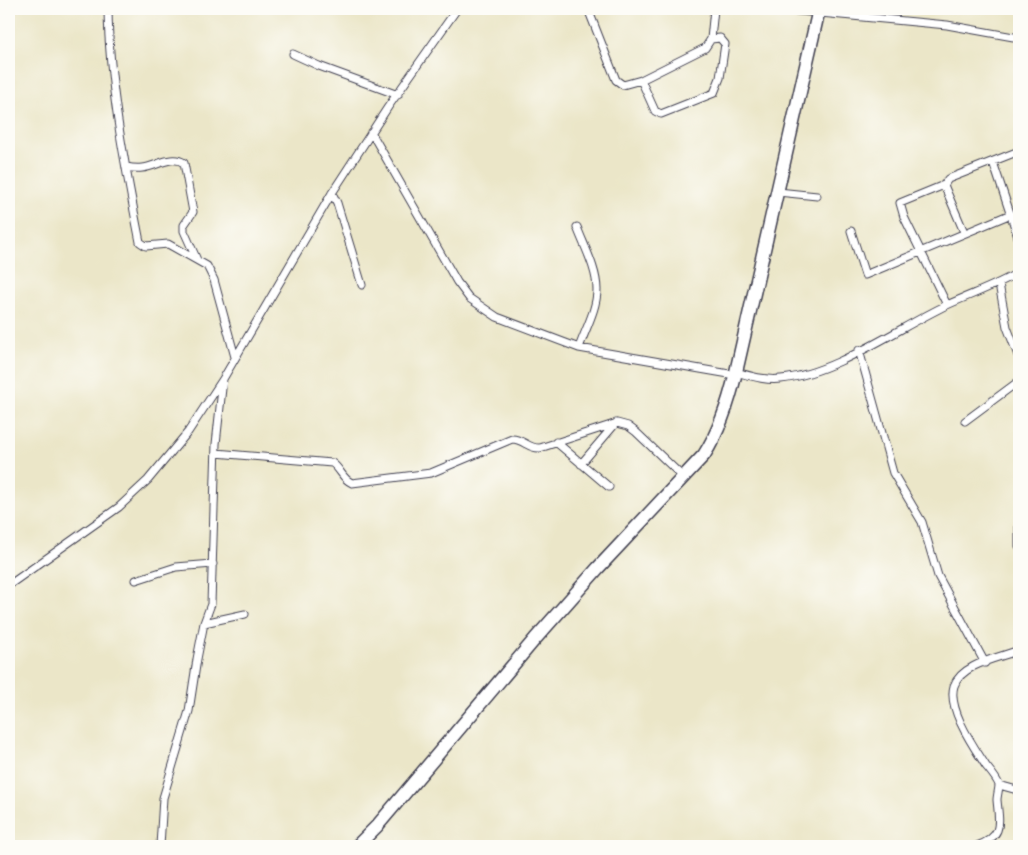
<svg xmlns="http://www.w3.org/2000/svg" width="1028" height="855" font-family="Dekko,sans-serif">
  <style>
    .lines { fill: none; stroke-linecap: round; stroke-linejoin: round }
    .street-casing { stroke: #403f50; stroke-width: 9 }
    .highway-casing { stroke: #403f50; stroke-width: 15 }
    .street { stroke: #fff; stroke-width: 7 }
    .highway { stroke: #fff; stroke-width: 12 }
  </style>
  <rect width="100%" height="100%" fill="#fdfcf7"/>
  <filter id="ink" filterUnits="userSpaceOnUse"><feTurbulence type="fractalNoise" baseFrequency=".02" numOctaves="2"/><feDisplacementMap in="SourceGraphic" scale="10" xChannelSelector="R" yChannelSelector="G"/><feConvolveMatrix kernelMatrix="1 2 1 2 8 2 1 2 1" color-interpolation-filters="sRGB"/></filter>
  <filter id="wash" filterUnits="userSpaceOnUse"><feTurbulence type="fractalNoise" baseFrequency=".0096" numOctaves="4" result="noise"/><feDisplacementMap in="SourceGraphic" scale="20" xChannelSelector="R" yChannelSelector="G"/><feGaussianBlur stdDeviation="1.12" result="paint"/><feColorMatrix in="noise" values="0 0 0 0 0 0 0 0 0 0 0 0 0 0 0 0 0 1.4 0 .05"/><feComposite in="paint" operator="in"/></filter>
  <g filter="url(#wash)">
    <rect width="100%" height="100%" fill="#ebe6c8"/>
  </g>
  <g filter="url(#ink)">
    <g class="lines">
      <!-- street casing -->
      <g class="street-casing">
        <path id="street" d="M 108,9 C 109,87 125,165 140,242 L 146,246 L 168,244 L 207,266 L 214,280 L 235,357
          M 588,9 L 616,80 L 623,85 L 641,80 L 705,48 L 711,39 L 714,9
          M 778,9 L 947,25 L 1019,38
          M 293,54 L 319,66 L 398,95
          M 641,80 L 655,111 L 661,114 L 714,93 L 720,78 L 725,44 L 720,38 L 711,39
          M 371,132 L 457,282 L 469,298 L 497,317 L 579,348 L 735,375
          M 993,162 L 1019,240
          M 126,167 C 131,168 136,169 142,168 C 156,167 171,154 184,163 L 193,212 L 184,225 L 184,231 L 197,260
          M 944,185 L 948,179 L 1019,151
          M 778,192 L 817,196
          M 332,193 L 337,203 L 362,285
          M 577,227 C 584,246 597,269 597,290 C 597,309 585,330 579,348
          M 851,231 L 865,275 L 1011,214
          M 999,284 L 1007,327 L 1019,358
          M 947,305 L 904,217 L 900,203 L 944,185 L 964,232
          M 859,350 L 893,473 L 922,522 L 938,576 L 985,663
          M 736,372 C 751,376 766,381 781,379 C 834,374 898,328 947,305 C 971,294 996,286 1019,272
          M 965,421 L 1019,381
          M 556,442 L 609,487
          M 216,453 L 332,463 C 341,469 342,479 352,483 L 431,473 L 512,439 C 523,439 529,449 540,448 L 617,423 L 628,426 L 636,432 L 682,476
          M 581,464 L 616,423
          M 1019,524 L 1019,546
          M 136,580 L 176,567 L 213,564
          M 9,585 L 119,507 L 148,480 L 188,432 L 223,379 L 332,193 L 388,107 L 457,9
          M 204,623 L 245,614
          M 999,785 L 1017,790 L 1019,796
          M 160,846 L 163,798 L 189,711 L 197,659 L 204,623 L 211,604 L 216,444 L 223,379
          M 977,846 C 1004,836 999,823 997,800 C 997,796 999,789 999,785 C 997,779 990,771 986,766 C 974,747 947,709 954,686 C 962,663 1000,658 1019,650"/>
      </g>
      <!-- highway casing -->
      <g class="highway-casing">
        <path id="highway" d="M 357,846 L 377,826 L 535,639 L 598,568 L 704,455 C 720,430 729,402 736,372 L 819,9"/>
      </g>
      <!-- street -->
      <use href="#street" class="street"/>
      <!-- highway -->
      <use href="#highway" class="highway"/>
    </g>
  </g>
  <!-- margin -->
  <rect width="1028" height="855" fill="none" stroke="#fdfcf7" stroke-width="30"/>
</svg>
